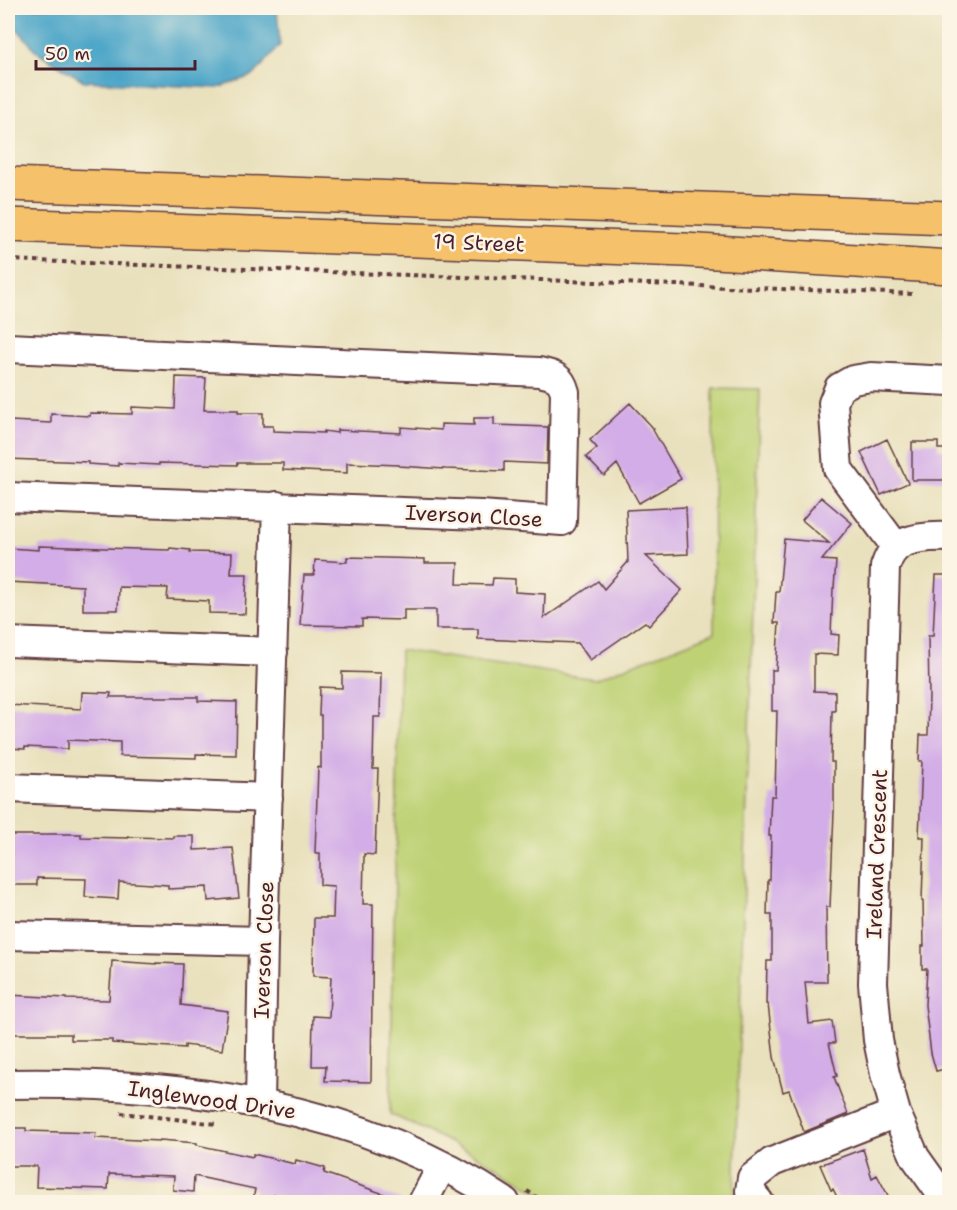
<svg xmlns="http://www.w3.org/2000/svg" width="957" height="1210" font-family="'Shantell Sans',sans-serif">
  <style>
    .green { fill: #bed174; stroke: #847850; stroke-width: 1.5 }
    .water { fill: #4ba5c8; stroke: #4a627a; stroke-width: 1.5 }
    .building { fill: #d3ade7 }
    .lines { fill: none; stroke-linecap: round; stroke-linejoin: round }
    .minor-casing { stroke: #623c41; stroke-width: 32 }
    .major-casing { stroke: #623c41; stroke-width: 36 }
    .path { stroke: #623c41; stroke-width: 4; stroke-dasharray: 4.5 4.5; stroke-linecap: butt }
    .minor { stroke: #fff; stroke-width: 28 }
    .major { stroke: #f5c16b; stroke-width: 33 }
    .labels { text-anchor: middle; stroke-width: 5; stroke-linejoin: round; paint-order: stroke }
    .street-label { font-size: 21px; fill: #4a1f2b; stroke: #fcf5e5 }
  </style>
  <rect width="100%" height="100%" fill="#fcf5e5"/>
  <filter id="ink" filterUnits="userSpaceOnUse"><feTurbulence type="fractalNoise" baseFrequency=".0167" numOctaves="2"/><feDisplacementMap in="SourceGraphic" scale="12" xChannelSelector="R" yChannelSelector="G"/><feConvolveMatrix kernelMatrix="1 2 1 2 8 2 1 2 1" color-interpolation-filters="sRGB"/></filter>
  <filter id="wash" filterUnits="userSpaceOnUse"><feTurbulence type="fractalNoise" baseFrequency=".008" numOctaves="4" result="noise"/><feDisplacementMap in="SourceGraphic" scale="24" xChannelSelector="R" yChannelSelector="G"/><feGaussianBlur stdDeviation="1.35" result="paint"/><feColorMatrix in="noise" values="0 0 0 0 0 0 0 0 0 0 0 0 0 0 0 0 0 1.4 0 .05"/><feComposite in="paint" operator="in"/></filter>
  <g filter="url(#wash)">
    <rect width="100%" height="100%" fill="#e9e1bd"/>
    <!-- green -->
    <path class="green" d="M 713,388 L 760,389 L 734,1202 L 552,1202 C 501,1166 447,1140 390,1114 L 400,650 L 595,679 L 714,633 Z"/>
    <!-- water -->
    <path class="water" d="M 8,8 L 277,8 L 280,45 L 254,75 L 218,88 L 84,81 L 36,51 L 8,18 Z"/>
    <g id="blocks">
      <!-- building -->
      <path class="building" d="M 176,377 L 206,378 L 204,410 L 238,410 L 238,413 L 263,413 L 263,426 L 273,426 L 273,431 L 324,433 L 324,431 L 337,433 L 337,430 L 401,433 L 401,427 L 441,430 L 441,424 L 474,425 L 474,418 L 494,418 L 494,425 L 548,427 L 547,464 L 504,462 L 504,471 L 445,469 L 399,466 L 399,465 L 347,463 L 347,473 L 283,470 L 283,463 L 237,463 L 237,465 L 159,463 L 159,465 L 118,463 L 118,466 L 88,464 L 88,462 L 8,459 L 10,421 L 51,423 L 51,414 L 90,416 L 90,413 L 132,414 L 132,407 L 175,409 Z
        M 630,403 L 654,429 L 653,430 L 681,479 L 639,503 L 617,464 L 604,476 L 586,457 L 597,448 L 590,440 Z
        M 887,439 L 908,483 L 881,495 L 861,452 Z
        M 912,442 L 938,442 L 938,449 L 950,449 L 950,480 L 912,480 Z
        M 821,497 L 852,523 L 822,560 L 836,561 L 834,588 L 833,588 L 831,634 L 839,635 L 838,655 L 814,654 L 814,691 L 835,692 L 835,711 L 832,711 L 831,762 L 834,762 L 834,812 L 830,907 L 826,907 L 827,982 L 805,982 L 809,1024 L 832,1021 L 835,1043 L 829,1043 L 837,1076 L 834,1077 L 848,1114 L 804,1132 L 789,1090 L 783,1092 L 774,1057 L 768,1004 L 766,1004 L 767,961 L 772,961 L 772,915 L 767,915 L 768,880 L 770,880 L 771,836 L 769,836 L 771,796 L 775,796 L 777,711 L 772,711 L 772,670 L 776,670 L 779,623 L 774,623 L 776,592 L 779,592 L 784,539 L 829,543 L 802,520 Z
        M 686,507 L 688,554 L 646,556 L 682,590 L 649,626 L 645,622 L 590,660 L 578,643 L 478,639 L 478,629 L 436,629 L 436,610 L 404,610 L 404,620 L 362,619 L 362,626 L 300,625 L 304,575 L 314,575 L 315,560 L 347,562 L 347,557 L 425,559 L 425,563 L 458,563 L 457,584 L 492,585 L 493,578 L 515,579 L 515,592 L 545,594 L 544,618 L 598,581 L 604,589 L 628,562 L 626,510 Z
        M 39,546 L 169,550 L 170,548 L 190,550 L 190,552 L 232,553 L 231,574 L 247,574 L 245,614 L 209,613 L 209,601 L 167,599 L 168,588 L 119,587 L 118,610 L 83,610 L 83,586 L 8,582 L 8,548 L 39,550 Z
        M 936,575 L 950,575 L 950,1068 L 936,1071 L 931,1053 L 925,1005 L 927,969 L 922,969 L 922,946 L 924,946 L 923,901 L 922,901 L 924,837 L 919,837 L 922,761 L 919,761 L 920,735 L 928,735 L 929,695 L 928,636 L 933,636 Z
        M 342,672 L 381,673 L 380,717 L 374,717 L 373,769 L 378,769 L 375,855 L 364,854 L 363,904 L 373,904 L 371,1082 L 325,1081 L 326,1066 L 312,1066 L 313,1016 L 329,1017 L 331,977 L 313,976 L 314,918 L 333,918 L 334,886 L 320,885 L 320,853 L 315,853 L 318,767 L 321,768 L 321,715 L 319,715 L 320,687 L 342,688 Z
        M 82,692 L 111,693 L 110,697 L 198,697 L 198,701 L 237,702 L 236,755 L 196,754 L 196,758 L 120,756 L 120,742 L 68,740 L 68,749 L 25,747 L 25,749 L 8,748 L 8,705 L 81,709 Z
        M 47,834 L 81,834 L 81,837 L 128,838 L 128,837 L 174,838 L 173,836 L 194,836 L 194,850 L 233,848 L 239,898 L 208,901 L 207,887 L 168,889 L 168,885 L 119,882 L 118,899 L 85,897 L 86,879 L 37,878 L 37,885 L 8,885 L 8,835 L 47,835 Z
        M 112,961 L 156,964 L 156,963 L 183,964 L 181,1005 L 228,1011 L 222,1050 L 185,1045 L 185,1048 L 112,1043 L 112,1040 L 71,1040 L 71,1034 L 8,1034 L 8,995 L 66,998 L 66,999 L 109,1000 Z
        M 8,1128 L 26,1128 L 26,1131 L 96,1133 L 95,1138 L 160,1141 L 160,1140 L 197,1143 L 197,1145 L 253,1157 L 253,1154 L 295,1164 L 296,1160 L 325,1168 L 324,1173 L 401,1200 L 400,1203 L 298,1203 L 274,1195 L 272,1203 L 263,1203 L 253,1200 L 255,1189 L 194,1176 L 193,1192 L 173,1190 L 174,1176 L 109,1174 L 108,1189 L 36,1187 L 37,1166 L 8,1166 Z
        M 863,1149 L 872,1178 L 877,1175 L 892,1203 L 840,1203 L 833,1189 L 831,1190 L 820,1165 Z"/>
    </g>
  </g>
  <g filter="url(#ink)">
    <use href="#blocks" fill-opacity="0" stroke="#623c41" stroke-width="1.5"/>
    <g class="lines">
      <!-- minor casing -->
      <g class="minor-casing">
        <path id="minor" d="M 8,348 L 539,372 C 554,375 561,377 565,392 L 562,521 L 481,515 L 8,497
          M 896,547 L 838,469 L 833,403 L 839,388 L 853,380 L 871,377 L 950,381
          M 8,642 L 273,652
          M 8,788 L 268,798
          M 8,935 L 263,941
          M 8,1084 C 179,1081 360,1104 505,1202
          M 260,1103 L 263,941 L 277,506
          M 423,1202 L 442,1166
          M 759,1202 L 750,1191 L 752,1178 L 772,1162 L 896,1113
          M 947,1202 L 915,1157 L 896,1113 L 885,1074 L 878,1040 L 873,983 L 885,567 C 887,561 889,555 894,550 C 905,537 934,536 950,537"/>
      </g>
      <!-- major casing -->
      <g class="major-casing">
        <path id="major" d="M 8,184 L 950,218
          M 8,225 L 684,250 L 950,267"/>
      </g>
      <!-- path -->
      <path class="path" d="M 8,260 L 915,294
        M 121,1113 L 218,1124
        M 527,1191 L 544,1202"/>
      <!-- minor -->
      <use href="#minor" class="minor"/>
      <!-- major -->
      <use href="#major" class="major"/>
    </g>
  </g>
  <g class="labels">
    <!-- street labels -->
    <g class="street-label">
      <text transform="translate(479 243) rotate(2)" y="7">19 Street</text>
      <text transform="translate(474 516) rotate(3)" y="7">Iverson Close</text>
      <text transform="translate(877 854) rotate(-88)" y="7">Ireland Crescent</text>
      <text transform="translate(264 950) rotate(-88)" y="7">Iverson Close</text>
      <text transform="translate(212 1100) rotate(8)" y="7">Inglewood Drive</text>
    </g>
  </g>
  <!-- margin -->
  <rect width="957" height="1210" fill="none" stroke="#fcf5e5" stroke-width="30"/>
  <!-- scale -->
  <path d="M36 60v9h159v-9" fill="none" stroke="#4a1f2b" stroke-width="3"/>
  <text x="45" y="60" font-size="18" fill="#4a1f2b" stroke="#fcf5e5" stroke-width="4.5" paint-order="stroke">50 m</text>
</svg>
